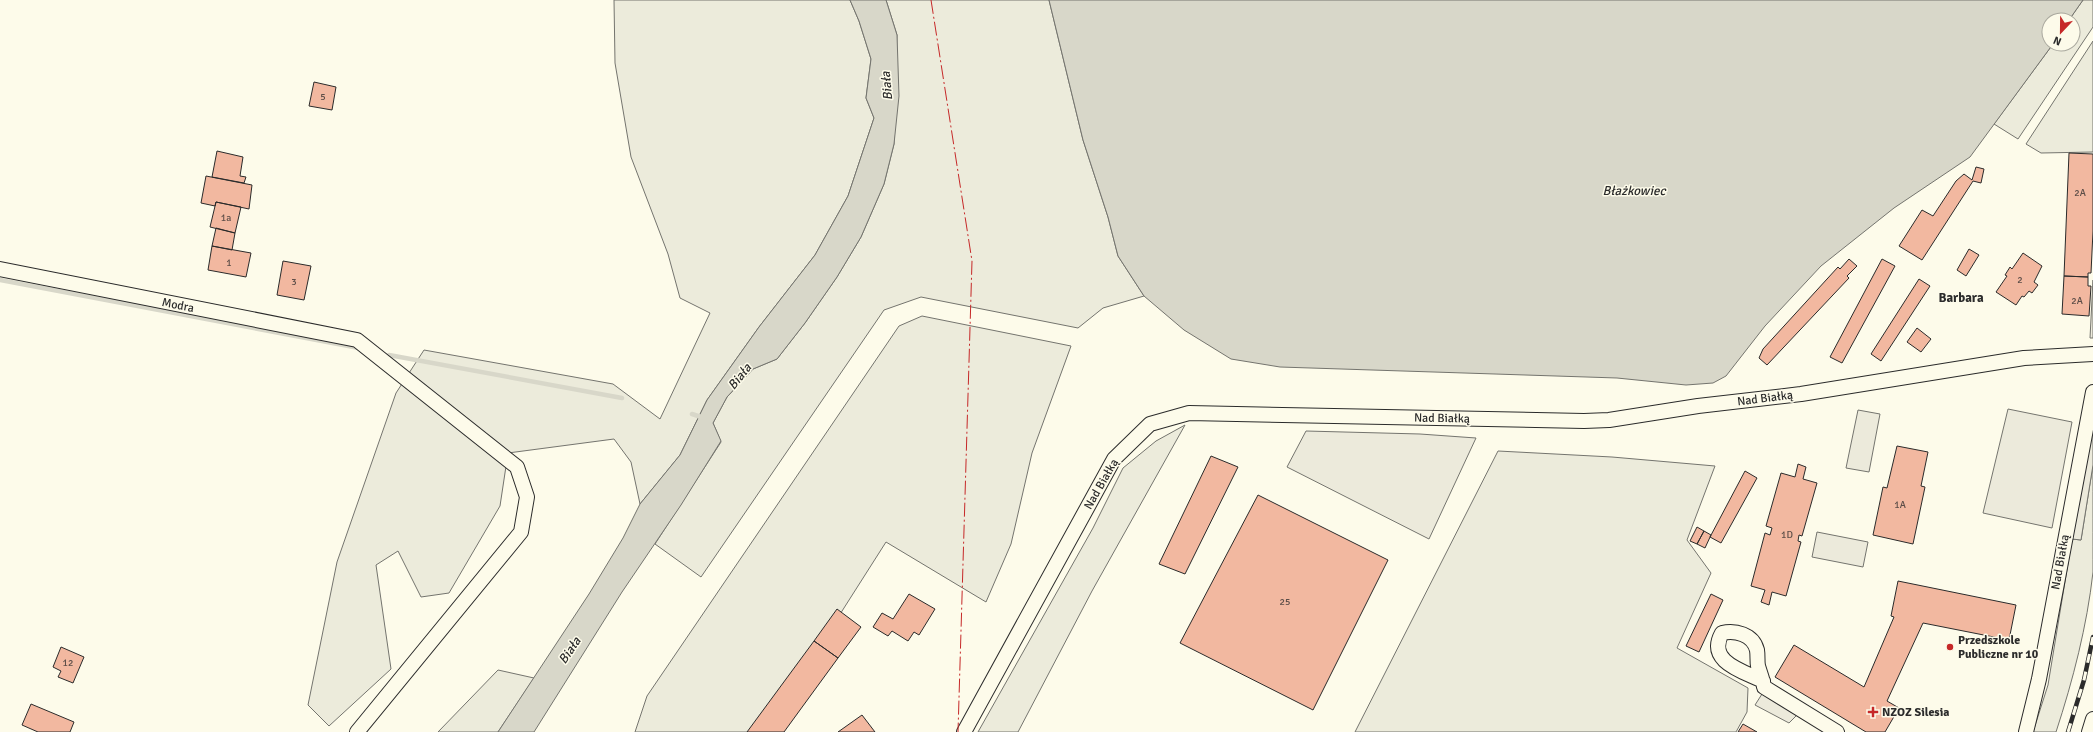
<svg xmlns="http://www.w3.org/2000/svg" width="2093" height="732" font-family="Signika,sans-serif">
  <style>
    .green { fill: #ecebdb; stroke: #74746e }
    .parking { fill: #eceadb; stroke: #74746e }
    .water { fill: #d8d7c9; stroke: #74746e }
    .lines { fill: none; stroke-linecap: round; stroke-linejoin: round }
    .stream { stroke: #d8d7c9; stroke-width: 4.5 }
    .building { fill: #f2b8a0; stroke: #2b2b2b }
    .street-casing { stroke: #2b2b2b; stroke-width: 16 }
    .street { stroke: #fdfbea; stroke-width: 14 }
    .rail-casing { stroke: #2b2b2b; stroke-width: 4.5 }
    .rail { stroke: #fdfbea; stroke-width: 3; stroke-dasharray: 9; stroke-linecap: butt }
    .power { stroke: #c62828; stroke-width: 1; stroke-dasharray: 14 3 2 3; stroke-linecap: butt }
    .poi-dot { fill: #c62828; stroke: #fdfbea; stroke-width: 1.5 }
    .labels { text-anchor: middle; stroke-width: 3; stroke-linejoin: round; paint-order: stroke }
    .number-label { font-size: 10px; fill: #5d4e48 }
    .street-label { font-size: 12px; fill: #2b2b2b; stroke: #fdfbea }
    .poi-label { font-size: 12px; font-weight: bold; fill: #2b2b2b; stroke: #fdfbea; text-anchor: start }
    .water-label { font-size: 13px; font-style: italic; fill: #2b2b2b; stroke: #fdfbea }
    .neighbourhood-label { font-size: 13px; font-weight: bold; fill: #2b2b2b; stroke: #fdfbea }
  </style>
  <rect width="100%" height="100%" fill="#fdfbea"/>
  <!-- green -->
  <path class="green" d="M 614,0 L 850,0 L 859,21 L 871,59 L 866,98 L 874,118 L 848,196 L 815,255 L 759,327 L 707,400 L 680,455 L 640,504 L 631,462 L 614,439 L 508,453 L 500,506 L 449,593 L 421,597 L 398,551 L 376,565 L 391,669 L 329,726 L 308,705 L 337,562 L 396,393 L 424,350 L 613,384 L 660,419 L 710,313 L 680,298 L 668,254 L 631,157 L 615,63 Z
    M 886,0 L 1049,0 L 1083,140 L 1108,217 L 1118,256 L 1144,296 L 1103,308 L 1078,328 L 921,297 L 884,310 L 701,577 L 655,544 L 721,442 L 713,423 L 727,397 L 753,369 L 777,359 L 805,323 L 837,277 L 861,237 L 884,184 L 894,144 L 897,35 Z
    M 2083,0 L 2093,0 L 2093,27 L 2018,139 L 1994,124 L 2053,44 L 2073,44 L 2073,20 L 2069,20 Z
    M 2093,41 L 2093,152 L 2041,153 L 2026,144 Z
    M 922,316 L 1071,346 L 1032,453 L 1011,544 L 986,602 L 886,542 L 765,732 L 635,732 L 647,696 L 899,326 Z
    M 1185,425 L 1092,591 L 1018,732 L 978,732 L 1093,528 L 1123,468 L 1156,441 Z
    M 1498,451 L 1612,457 L 1715,466 L 1687,540 L 1711,573 L 1677,648 L 1748,688 L 1747,712 L 1736,732 L 1355,732 Z
    M 2093,465 C 2093,499 2093,539 2093,572 C 2087,626 2073,680 2056,732 L 2033,732 L 2048,685 L 2072,539 L 2081,540 Z
    M 498,670 L 534,678 L 498,732 L 438,732 Z"/>
  <!-- parking -->
  <path class="parking" d="M 2093,280 L 2093,338 L 2090,338 Z
    M 2008,409 L 2072,422 L 2052,528 L 1983,513 Z
    M 1858,410 L 1880,414 L 1869,472 L 1846,468 Z
    M 2093,425 L 2093,465 L 2081,540 L 2072,539 Z
    M 1306,431 L 1420,434 L 1476,438 L 1429,539 L 1287,467 Z
    M 1817,532 L 1868,542 L 1863,567 L 1812,557 Z
    M 1762,694 L 1798,714 L 1789,723 L 1755,705 Z"/>
  <!-- water -->
  <path class="water" d="M 850,0 L 886,0 L 897,35 L 899,96 L 894,144 L 884,184 L 861,237 L 837,277 L 805,323 L 777,359 L 753,369 L 727,397 L 713,423 L 721,441 L 681,505 L 622,592 L 534,732 L 498,732 L 589,594 L 623,538 L 640,504 L 680,455 L 707,400 L 759,327 L 815,255 L 848,196 L 874,118 L 866,98 L 871,59 L 859,21 Z
    M 1049,0 L 2083,0 L 2069,20 L 2049,20 L 2049,44 L 2053,44 L 1970,157 L 1894,208 L 1821,266 L 1765,326 L 1726,376 L 1713,383 L 1686,385 L 1617,378 L 1280,367 L 1231,359 L 1184,330 L 1144,296 L 1118,256 L 1108,217 L 1083,140 Z"/>
  <g class="lines">
    <!-- stream -->
    <path class="stream" d="M 0,280 L 359,348
      M 389,355 L 622,398
      M 692,414 L 704,418"/>
  </g>
  <!-- building -->
  <path class="building" d="M 314,82 L 336,87 L 332,110 L 309,106 Z
    M 217,151 L 243,157 L 240,176 L 246,177 L 244,183 L 212,177 Z
    M 2069,153 L 2093,154 L 2093,231 L 2091,273 L 2088,273 L 2088,277 L 2064,276 Z
    M 1976,167 L 1984,169 L 1981,183 L 1973,181 L 1922,260 L 1899,246 L 1922,210 L 1933,216 L 1956,181 L 1964,174 L 1972,180 Z
    M 206,176 L 252,185 L 249,209 L 216,202 L 215,206 L 201,203 Z
    M 216,202 L 241,207 L 235,233 L 210,227 Z
    M 216,228 L 235,233 L 232,250 L 212,246 Z
    M 212,246 L 251,253 L 246,277 L 208,270 Z
    M 1969,249 L 1979,255 L 1966,276 L 1957,270 Z
    M 2023,253 L 2042,266 L 2034,282 L 2038,285 L 2032,293 L 2029,291 L 2024,297 L 2022,296 L 2016,305 L 1996,292 L 2007,276 L 2005,275 L 2010,267 L 2012,269 Z
    M 1849,259 L 1857,266 L 1847,276 L 1849,278 L 1767,365 L 1759,358 L 1763,349 L 1838,267 L 1840,269 Z
    M 1882,259 L 1895,266 L 1842,363 L 1830,357 Z
    M 283,261 L 311,266 L 304,300 L 277,295 Z
    M 2064,276 L 2088,277 L 2088,286 L 2091,286 L 2089,316 L 2062,314 Z
    M 1919,279 L 1930,286 L 1881,361 L 1871,354 Z
    M 1917,328 L 1931,339 L 1921,352 L 1907,342 Z
    M 1897,446 L 1928,452 L 1921,486 L 1925,487 L 1913,544 L 1873,535 L 1883,487 L 1887,488 Z
    M 1211,456 L 1238,467 L 1185,574 L 1159,564 Z
    M 1798,464 L 1806,467 L 1803,479 L 1817,483 L 1802,536 L 1799,535 L 1798,541 L 1801,542 L 1786,596 L 1772,592 L 1769,605 L 1761,602 L 1765,590 L 1751,586 L 1765,533 L 1770,535 L 1772,528 L 1766,526 L 1781,473 L 1795,477 Z
    M 1745,471 L 1757,478 L 1721,543 L 1710,537 Z
    M 1258,495 L 1388,560 L 1313,710 L 1180,643 Z
    M 1697,527 L 1704,531 L 1697,544 L 1690,541 Z
    M 1704,531 L 1711,535 L 1705,548 L 1697,544 Z
    M 1898,581 L 2016,605 L 2009,640 L 1923,623 L 1887,701 L 1899,708 L 1885,732 L 1866,732 L 1775,677 L 1794,645 L 1864,687 L 1894,617 L 1891,616 Z
    M 909,594 L 935,609 L 919,635 L 914,632 L 908,641 L 892,631 L 888,636 L 873,627 L 882,613 L 893,619 Z
    M 1711,594 L 1723,600 L 1699,652 L 1686,646 Z
    M 837,609 L 861,627 L 838,658 L 814,641 Z
    M 814,641 L 838,658 L 800,710 L 784,732 L 747,732 Z
    M 61,647 L 84,657 L 73,683 L 58,677 L 61,671 L 53,667 Z
    M 31,704 L 74,722 L 70,732 L 38,732 L 22,725 Z
    M 862,715 L 875,732 L 838,732 Z
    M 1743,724 L 1757,732 L 1738,732 Z"/>
  <g class="lines">
    <!-- street casing -->
    <g class="street-casing">
      <path id="street" d="M 0,269 L 357,340 L 517,467 L 527,497 L 521,532 L 357,732
        M 1763,681 C 1743,671 1706,662 1722,633 C 1735,630 1753,634 1757,650 C 1758,656 1757,661 1758,666 C 1760,673 1763,680 1764,687 L 1837,732
        M 964,732 L 1114,459 L 1150,424 L 1189,413 L 1584,421 L 1609,420 L 1698,406 L 1801,394 L 2024,358 L 2093,354
        M 2026,732 L 2039,679 L 2093,392
        M 2089,732 L 2093,719"/>
    </g>
    <!-- street -->
    <use href="#street" class="street"/>
    <!-- rail casing -->
    <g class="rail-casing">
      <path id="rail" d="M 2068,732 L 2084,680 L 2093,637"/>
    </g>
    <!-- rail -->
    <use href="#rail" class="rail"/>
    <!-- power -->
    <path class="power" d="M 931,0 L 972,261 L 958,732"/>
  </g>
  <!-- markers -->
  <g class="poi-dot">
    <circle cx="1950" cy="647" r="4"/>
    <path d="M1871 706h4v4h4v4h-4v4h-4v-4h-4v-4h4z"/>
  </g>
  <g class="labels">
    <!-- number labels -->
    <g class="number-label">
      <text x="323" y="100">5</text>
      <text x="2080" y="196">2A</text>
      <text x="226" y="221">1a</text>
      <text x="229" y="266">1</text>
      <text x="2020" y="283">2</text>
      <text x="294" y="285">3</text>
      <text x="2077" y="304">2A</text>
      <text x="1900" y="508">1A</text>
      <text x="1787" y="538">1D</text>
      <text x="1285" y="605">25</text>
      <text x="68" y="666">12</text>
    </g>
    <!-- street labels -->
    <g class="street-label">
      <text transform="translate(178 305) rotate(11)" y="4">Modra</text>
      <text transform="translate(1765 398) rotate(-7)" y="4">Nad Białką</text>
      <text transform="translate(1442 418) rotate(1)" y="4">Nad Białką</text>
      <text transform="translate(1101 484) rotate(-60)" y="4">Nad Białką</text>
      <text transform="translate(2060 562) rotate(-80)" y="4">Nad Białką</text>
    </g>
    <!-- poi labels -->
    <g class="poi-label">
      <text x="1958" y="644">Przedszkole<tspan x="1958" dy="14">Publiczne nr 10</tspan></text>
      <text x="1882" y="716">NZOZ Silesia</text>
    </g>
    <!-- water labels -->
    <g class="water-label">
      <text transform="translate(886 86) rotate(-95)" y="5">Biała</text>
      <text x="1634" y="195">Błażkowiec</text>
      <text transform="translate(739 376) rotate(-51)" y="5">Biała</text>
      <text transform="translate(569 650) rotate(-56)" y="5">Biała</text>
    </g>
    <!-- neighbourhood labels -->
    <g class="neighbourhood-label">
      <text x="1961" y="302">Barbara</text>
    </g>
  </g>
  <!-- north arrow -->
  <g transform="translate(2061 32) rotate(202)"><circle r="19" fill="#fdfbea" stroke="#a9a89e"/>
  <path d="M0-3L7 15L0 10L-7 15Z" fill="#c62828"/>
  <text y="-6" font-size="11" font-weight="bold" text-anchor="middle" fill="#2b2b2b">N</text>
  </g>
</svg>
